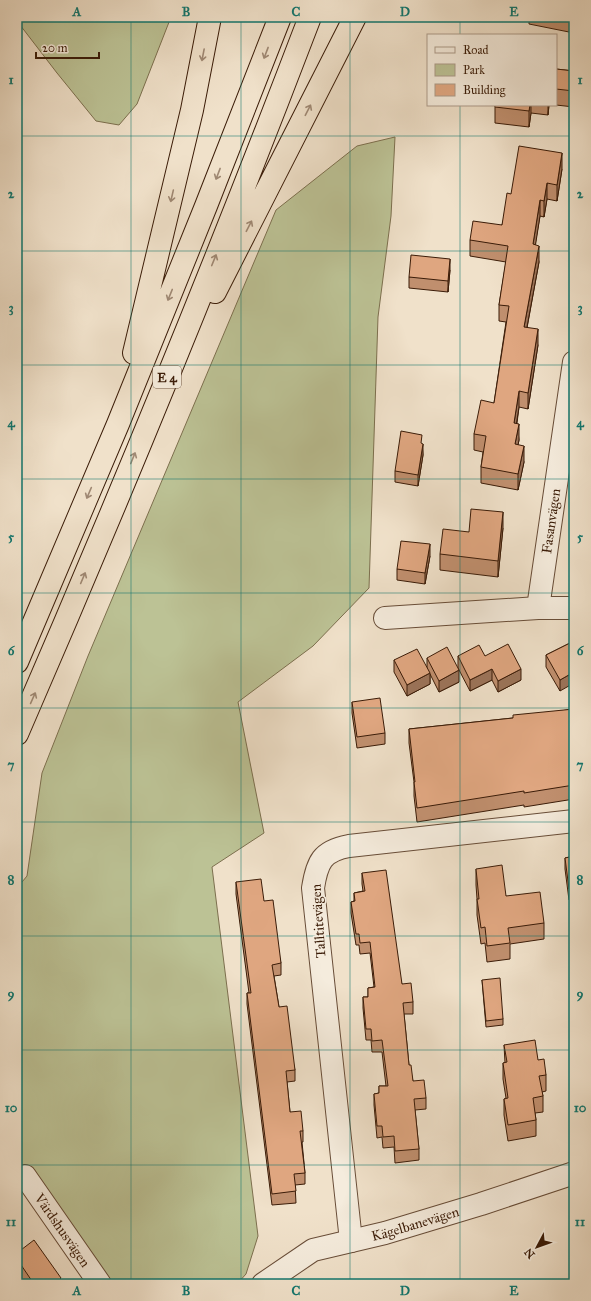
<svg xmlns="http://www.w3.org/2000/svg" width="591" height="1301" font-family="'IM FELL Great Primer',serif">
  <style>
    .green { fill: #bcc295; stroke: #7c6f4e }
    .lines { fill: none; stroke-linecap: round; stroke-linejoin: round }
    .street-casing { stroke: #684d38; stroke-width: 24 }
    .highway-casing { stroke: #3b1c08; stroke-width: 24 }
    .street { stroke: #f5ecdd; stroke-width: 22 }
    .highway { stroke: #f0e1ca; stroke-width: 22 }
    .wall { fill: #c08f6e; stroke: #3b1c08 }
    .shaded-wall { fill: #9c745a; stroke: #3b1c08 }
    .building { fill: #dfa680; stroke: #3b1c08 }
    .oneway { stroke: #9f8873 }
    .grid { fill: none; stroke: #0f766e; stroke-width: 1; stroke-opacity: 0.55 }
    .labels { text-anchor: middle; stroke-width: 3.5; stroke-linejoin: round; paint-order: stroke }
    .shield { fill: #f5ecdd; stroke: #735a48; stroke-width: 1 }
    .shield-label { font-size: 13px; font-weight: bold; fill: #3b1c08 }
    .street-label { font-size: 14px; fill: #3b1c08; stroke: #f5ecdd }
    .neatline { fill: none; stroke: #0f766e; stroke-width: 1.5 }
    .grid-label { font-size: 13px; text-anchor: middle; font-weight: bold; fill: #0f766e }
  </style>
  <rect width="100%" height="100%" fill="#f0e1ca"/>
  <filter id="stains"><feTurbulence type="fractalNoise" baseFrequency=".005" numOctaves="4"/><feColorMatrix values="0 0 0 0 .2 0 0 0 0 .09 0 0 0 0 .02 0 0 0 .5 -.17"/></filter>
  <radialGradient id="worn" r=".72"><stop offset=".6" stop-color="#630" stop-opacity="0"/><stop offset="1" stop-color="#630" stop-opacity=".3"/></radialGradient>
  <!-- green -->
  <path class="green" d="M 17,17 L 171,17 L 137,104 L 119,125 L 96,121 L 57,73 L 17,21 Z
    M 395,137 L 391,216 L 378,317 L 369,588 L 313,646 L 238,702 L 264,833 L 212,867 L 258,1236 L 246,1274 L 237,1284 L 92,1284 L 21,1185 L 17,1186 L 17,888 L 27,876 L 42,773 L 88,656 L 276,210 L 357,146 Z"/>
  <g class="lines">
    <!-- street casing -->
    <g class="street-casing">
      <g id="street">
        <path id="s1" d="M 538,608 L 574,362"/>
        <path d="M 385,618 L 538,608 L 574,608"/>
        <path id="s2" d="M 25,1176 L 100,1284"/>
        <path d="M 351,1241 L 313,888 C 317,862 322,851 349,846 L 574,821"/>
        <path id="s3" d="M 263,1284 L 313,1250 L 385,1233 L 481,1204 L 574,1173"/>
      </g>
    </g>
    <!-- highway casing -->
    <g class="highway-casing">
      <path id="highway" d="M 215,292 L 355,17
        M 134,353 L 192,110 L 210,17
        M 17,662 L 118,424 L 206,206 L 280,17
        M 17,734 C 120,497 218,258 310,17"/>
    </g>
    <!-- street -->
    <use href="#street" class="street"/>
    <!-- highway -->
    <use href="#highway" class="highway"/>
  </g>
  <!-- wall -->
  <path class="wall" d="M 529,17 L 574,17 L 574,33 L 529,24 Z
    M 556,69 L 574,71 L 574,107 L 556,105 Z
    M 495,105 L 549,105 L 548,115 L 531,113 L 529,127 L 495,123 Z
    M 562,169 L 557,201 L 547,199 L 544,217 L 540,216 L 535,245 L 539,262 L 527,328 L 538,345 L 528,409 L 519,407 L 517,423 L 519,440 L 518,445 L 524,462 L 518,490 L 481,483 L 481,467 L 483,452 L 474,450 L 474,434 L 494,403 L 506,322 L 499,321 L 499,305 L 506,262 L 470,256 L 470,240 L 502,225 L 511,194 Z
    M 450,270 L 448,292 L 409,288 L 409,277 Z
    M 422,444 L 423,455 L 418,486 L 395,482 L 395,471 Z
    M 503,528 L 498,577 L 440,570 L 440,554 L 469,532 Z
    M 430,556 L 425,584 L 397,580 L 397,569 Z
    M 570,643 L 560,691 L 546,667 L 546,655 Z
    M 458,656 L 485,656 L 521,680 L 498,692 L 492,680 L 470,691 L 458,668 Z
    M 427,658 L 459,682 L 439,692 L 430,674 L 430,684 L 407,696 L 394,672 L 394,660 L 427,669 Z
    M 352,702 L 385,733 L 385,744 L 357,748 L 352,713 Z
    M 574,709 L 574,799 L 524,807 L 524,805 L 417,822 L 414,796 L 414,782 L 409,743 L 409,729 L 513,718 Z
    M 574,856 L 574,899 L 569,900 L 565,869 L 565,858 Z
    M 476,869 L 506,896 L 544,923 L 544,939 L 510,944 L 510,959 L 487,962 L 485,943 L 481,944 L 477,915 L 477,899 L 476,885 Z
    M 362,873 L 402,984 L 413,1002 L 413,1014 L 404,1014 L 409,1065 L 413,1081 L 426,1098 L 426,1109 L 415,1110 L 419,1149 L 419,1160 L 395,1163 L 394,1147 L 383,1148 L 382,1137 L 377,1138 L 374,1105 L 374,1094 L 379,1093 L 379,1086 L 386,1086 L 382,1052 L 372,1052 L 371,1040 L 366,1040 L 363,1008 L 363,997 L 368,997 L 368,988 L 374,987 L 370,953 L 360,954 L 359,945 L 356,945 L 351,913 L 351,902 L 354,901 L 354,893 L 363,891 L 362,884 Z
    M 236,882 L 264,901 L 281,963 L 281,975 L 274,976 L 279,1007 L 295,1070 L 295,1081 L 287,1082 L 290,1112 L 303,1131 L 303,1142 L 302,1142 L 305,1173 L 305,1184 L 295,1185 L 296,1203 L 272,1205 L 247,1004 L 247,993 L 249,993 L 236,894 Z
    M 482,980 L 503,1019 L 503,1025 L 486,1027 Z
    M 504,1045 L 538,1060 L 546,1075 L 546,1091 L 542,1092 L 543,1096 L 543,1112 L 535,1113 L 536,1120 L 536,1136 L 508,1141 L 504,1115 L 504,1099 L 506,1098 L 503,1079 L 503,1063 L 505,1063 Z
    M 17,1253 L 61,1281 L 63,1284 L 24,1284 L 17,1274 Z"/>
  <!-- shaded-wall -->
  <path class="shaded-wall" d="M 530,105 L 531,105 L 531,113 L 529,127 L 529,111 Z
    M 548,105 L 549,105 L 548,115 Z
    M 562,153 L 562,169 L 557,201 L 557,185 Z
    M 547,183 L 547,199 L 544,217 L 544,201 Z
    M 540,200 L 540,216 L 533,261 L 533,244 Z
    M 539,246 L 539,262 L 524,343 L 524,327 Z
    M 450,259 L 450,270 L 448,292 L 448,281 Z
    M 538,329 L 538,345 L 528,409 L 528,393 Z
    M 519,391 L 519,407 L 514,439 L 514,423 Z
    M 519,424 L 519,440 L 515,460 L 515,444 Z
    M 423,444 L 423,455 L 418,486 L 418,475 Z
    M 524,446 L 524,462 L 518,490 L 518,474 Z
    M 503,512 L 503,528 L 498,577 L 498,561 Z
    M 430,544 L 430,556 L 425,584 L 425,573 Z
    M 492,669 L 492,680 L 470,691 L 470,680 Z
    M 521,669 L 521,680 L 498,692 L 498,681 Z
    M 459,670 L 459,682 L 439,692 L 439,681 Z
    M 574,672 L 574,683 L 560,691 L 560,680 Z
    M 430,673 L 430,684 L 407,696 L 407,685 Z"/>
  <!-- building -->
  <path class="building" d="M 550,17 L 574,17 L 574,22 Z
    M 556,69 L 574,71 L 574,91 L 556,89 Z
    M 495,105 L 530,105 L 529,111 L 495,107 Z
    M 519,146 L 562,153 L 557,185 L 547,183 L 544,201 L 540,200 L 533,244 L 539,246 L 524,327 L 538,329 L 528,393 L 519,391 L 514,423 L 519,424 L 515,444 L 524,446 L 518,474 L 481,467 L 486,436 L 474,434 L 481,400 L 494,403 L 509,306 L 499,305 L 508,246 L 470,240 L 473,221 L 502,225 L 507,193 L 511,194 Z
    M 411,255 L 450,259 L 448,281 L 409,277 Z
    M 401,431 L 422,435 L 421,443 L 423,444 L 418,475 L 395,471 Z
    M 471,509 L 503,512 L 498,561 L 440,554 L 443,529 L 469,532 Z
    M 401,541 L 430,544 L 425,573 L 397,569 Z
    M 570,643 L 574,649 L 574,672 L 560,680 L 546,655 Z
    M 508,644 L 521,669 L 498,681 L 492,669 L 470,680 L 458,656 L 479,645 L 485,656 Z
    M 447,647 L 459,670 L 439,681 L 427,658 Z
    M 417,649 L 430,673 L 407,685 L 394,660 Z
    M 380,698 L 385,733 L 357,737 L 352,702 Z
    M 574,709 L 574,785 L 524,793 L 524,791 L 417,808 L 414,782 L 415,782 L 409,729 L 513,718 L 513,715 Z
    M 574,856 L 574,888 L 569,889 L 565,858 Z
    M 502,865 L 506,896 L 540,892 L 544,923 L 508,928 L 510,943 L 487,946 L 485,927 L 481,928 L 477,899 L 479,899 L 476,869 Z
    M 386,870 L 402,984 L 411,983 L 413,1002 L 403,1003 L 409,1065 L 411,1065 L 413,1081 L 424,1080 L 426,1098 L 414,1099 L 419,1149 L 395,1151 L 394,1136 L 383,1137 L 382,1126 L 377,1126 L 374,1094 L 379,1093 L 379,1086 L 388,1086 L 382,1040 L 372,1041 L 371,1029 L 366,1029 L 363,997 L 368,997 L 368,988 L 375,987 L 370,942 L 360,943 L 359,934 L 356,934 L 351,902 L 355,901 L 354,893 L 365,891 L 362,873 Z
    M 261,879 L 264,901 L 273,900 L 281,963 L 272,965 L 279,1007 L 287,1006 L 295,1070 L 286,1071 L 290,1112 L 301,1111 L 303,1131 L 300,1131 L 305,1173 L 294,1174 L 296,1191 L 272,1194 L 247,993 L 251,993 L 236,882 Z
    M 500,978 L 503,1019 L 486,1021 L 482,980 Z
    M 535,1040 L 538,1060 L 544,1059 L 546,1075 L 539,1076 L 543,1096 L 533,1098 L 536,1120 L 508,1125 L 504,1099 L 508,1098 L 503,1063 L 507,1062 L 504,1045 Z
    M 34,1240 L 61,1278 L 60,1279 L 63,1284 L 34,1284 L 17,1259 L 17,1253 Z"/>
  <!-- one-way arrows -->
  <defs><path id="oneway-shaft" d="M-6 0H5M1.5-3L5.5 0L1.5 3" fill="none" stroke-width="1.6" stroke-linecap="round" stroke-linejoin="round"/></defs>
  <g class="oneway">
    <use href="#oneway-shaft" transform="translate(266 53) rotate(111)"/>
    <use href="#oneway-shaft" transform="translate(203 55) rotate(101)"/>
    <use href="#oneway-shaft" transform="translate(308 110) rotate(-63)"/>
    <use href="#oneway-shaft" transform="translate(218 174) rotate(111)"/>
    <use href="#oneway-shaft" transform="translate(172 196) rotate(103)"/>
    <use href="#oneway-shaft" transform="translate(249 226) rotate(-63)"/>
    <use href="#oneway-shaft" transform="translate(214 260) rotate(-68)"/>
    <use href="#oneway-shaft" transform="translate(170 295) rotate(112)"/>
    <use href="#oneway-shaft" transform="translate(133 458) rotate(-68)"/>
    <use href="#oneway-shaft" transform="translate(89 493) rotate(113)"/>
    <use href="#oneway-shaft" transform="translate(83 578) rotate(-67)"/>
    <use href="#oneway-shaft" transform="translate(33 698) rotate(-66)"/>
  </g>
  <!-- grid -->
  <path class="grid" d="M 131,17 L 131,1284M 241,17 L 241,1284M 350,17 L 350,1284M 460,17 L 460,35M 460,105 L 460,1284M 17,136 L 574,136M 17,251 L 574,251M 17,365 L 574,365M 17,479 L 574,479M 17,593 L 574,593M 17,708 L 574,708M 17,822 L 574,822M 17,936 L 574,936M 17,1050 L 574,1050M 17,1165 L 574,1165"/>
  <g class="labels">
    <!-- shield labels -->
    <rect class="shield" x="153" y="366" width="28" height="22" rx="3"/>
    <g class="shield-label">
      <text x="167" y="382">E 4</text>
    </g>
    <!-- street labels -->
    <g class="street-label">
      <text dy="5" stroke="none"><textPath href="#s1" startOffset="88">Fasanvägen</textPath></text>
      <text transform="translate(318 921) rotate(-94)" y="5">Talltitevägen</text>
      <text dy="5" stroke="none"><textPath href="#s3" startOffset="166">Kägelbanevägen</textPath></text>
      <text dy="5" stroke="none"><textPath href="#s2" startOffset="66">Värdshusvägen</textPath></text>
    </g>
  </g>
  <!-- margin -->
  <rect width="591" height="1301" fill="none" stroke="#f0e1ca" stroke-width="44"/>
  <!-- legend -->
  <rect x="427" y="34" width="130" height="72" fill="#f5ecdd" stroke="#ab9988"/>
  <rect x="435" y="47" width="20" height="6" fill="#f5ecdd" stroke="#ab9988"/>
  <text x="463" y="54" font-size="12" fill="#3b1c08">Road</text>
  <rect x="435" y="64" width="20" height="12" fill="#bcc295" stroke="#ab9988"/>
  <text x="463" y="74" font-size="12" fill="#3b1c08">Park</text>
  <rect x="435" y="84" width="20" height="12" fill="#dfa680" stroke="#ab9988"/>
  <text x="463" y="94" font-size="12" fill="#3b1c08">Building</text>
  <!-- north arrow -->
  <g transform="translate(537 1247) rotate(229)" stroke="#f5ecdd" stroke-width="3" paint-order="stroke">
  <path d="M0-3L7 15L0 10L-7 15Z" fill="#3b1c08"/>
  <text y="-6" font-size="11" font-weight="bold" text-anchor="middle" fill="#3b1c08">N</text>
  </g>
  <!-- scale -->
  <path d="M36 52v6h63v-6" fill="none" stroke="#3b1c08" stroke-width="2"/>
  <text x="42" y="52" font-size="12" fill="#3b1c08" stroke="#f5ecdd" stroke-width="3" paint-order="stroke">20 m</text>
  <rect x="22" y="22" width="547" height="1257" class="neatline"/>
  <g class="grid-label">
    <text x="77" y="16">A</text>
    <text x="186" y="16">B</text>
    <text x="296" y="16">C</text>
    <text x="405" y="16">D</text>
    <text x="514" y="16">E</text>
    <text x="11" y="84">1</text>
    <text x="580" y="84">1</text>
    <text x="11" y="198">2</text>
    <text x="580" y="198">2</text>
    <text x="11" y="312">3</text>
    <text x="580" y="312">3</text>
    <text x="11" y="427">4</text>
    <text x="580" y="427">4</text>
    <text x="11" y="541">5</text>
    <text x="580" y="541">5</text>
    <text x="11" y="655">6</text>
    <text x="580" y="655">6</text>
    <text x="11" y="769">7</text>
    <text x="580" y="769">7</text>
    <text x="11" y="884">8</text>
    <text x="580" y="884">8</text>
    <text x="11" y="998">9</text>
    <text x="580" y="998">9</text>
    <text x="11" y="1112">10</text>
    <text x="580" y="1112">10</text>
    <text x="11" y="1226">11</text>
    <text x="580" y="1226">11</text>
    <text x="77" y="1295">A</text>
    <text x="186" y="1295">B</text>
    <text x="296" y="1295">C</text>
    <text x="405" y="1295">D</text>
    <text x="514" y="1295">E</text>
  </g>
  <rect width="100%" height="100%" filter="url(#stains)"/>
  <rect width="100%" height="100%" fill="url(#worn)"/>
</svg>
